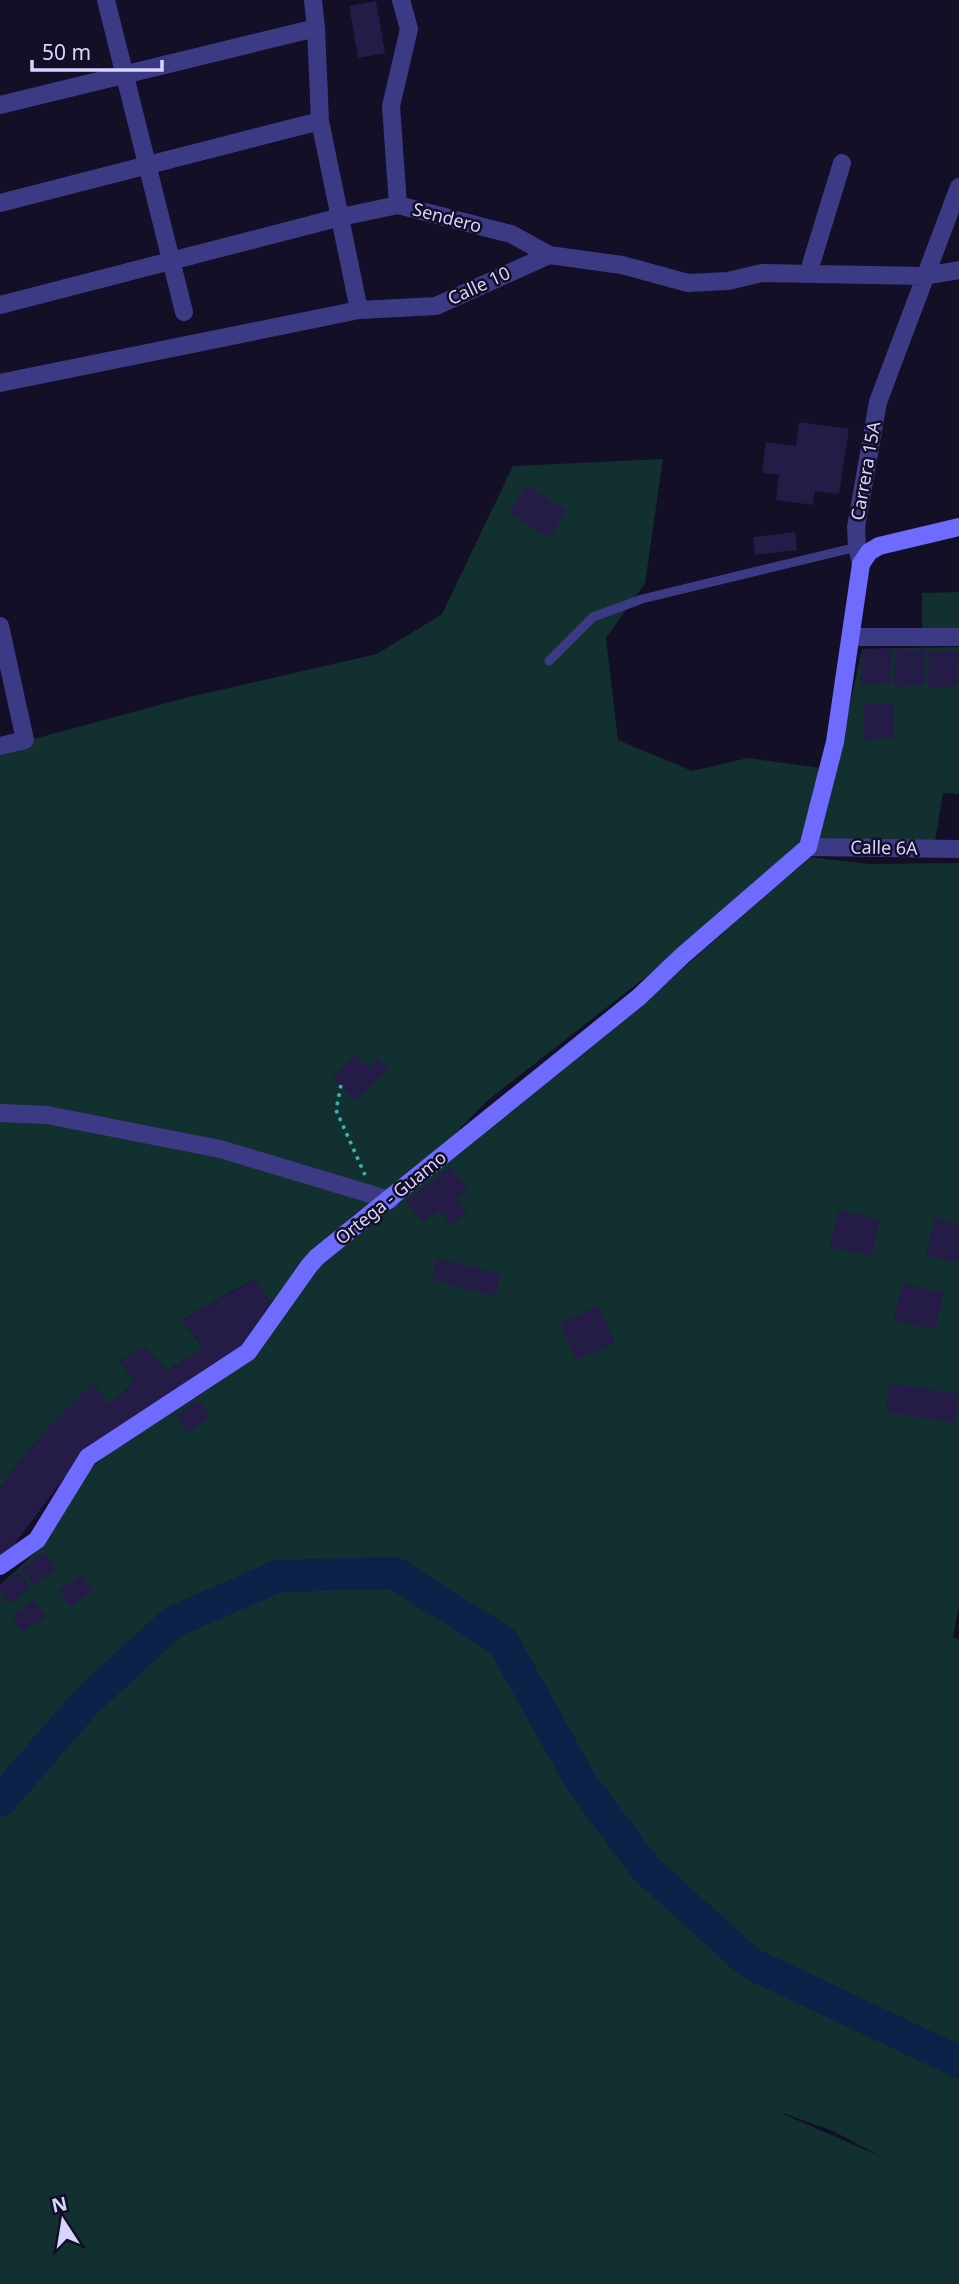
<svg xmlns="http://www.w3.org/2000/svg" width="959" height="2284" font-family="'Noto Sans',sans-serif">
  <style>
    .green { fill: #12302f; fill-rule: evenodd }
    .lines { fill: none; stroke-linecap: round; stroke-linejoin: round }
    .river { stroke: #0c2248; stroke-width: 32 }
    .building { fill: #241b47 }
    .path { stroke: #2fb8b0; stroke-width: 3.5; stroke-dasharray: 3.5 5; stroke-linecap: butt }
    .lane { stroke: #3d3a85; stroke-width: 9 }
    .street { stroke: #3d3a85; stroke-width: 18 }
    .secondary { stroke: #6f6bff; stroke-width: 18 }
    .labels { text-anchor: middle; stroke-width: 5; stroke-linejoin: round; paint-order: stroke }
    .street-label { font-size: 18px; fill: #d9d4ff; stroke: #130f26 }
  </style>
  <rect width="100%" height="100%" fill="#130f26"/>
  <!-- green -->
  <path class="green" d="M 663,459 L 645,583 L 606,638 L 618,740 L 692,771 L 748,758 L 820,768 L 797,851 L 665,962 L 487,1101 L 430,1159 L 313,1252 L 271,1303 L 254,1279 L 182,1320 L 203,1348 L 167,1371 L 145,1347 L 120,1361 L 135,1382 L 109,1405 L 93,1384 L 37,1440 L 0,1488 L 0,748 L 189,697 L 377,654 L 442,614 L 513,466 Z
    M 959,592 L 959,631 L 922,633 L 922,593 Z
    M 959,647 L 959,794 L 943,793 L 935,841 L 816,841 L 840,750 L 862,649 Z
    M 810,857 L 869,864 L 959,863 L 959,1605 L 953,1637 L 959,1640 L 959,2284 L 0,2284 L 0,1585 L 41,1547 L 84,1474 L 109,1453 L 222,1380 L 251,1355 L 321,1263 L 656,992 ZM 783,2113 L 833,2131 L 882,2157 L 783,2114 Z"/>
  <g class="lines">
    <!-- river -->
    <path class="river" d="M 0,1801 L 86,1702 L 173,1622 L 278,1576 L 395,1573 L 503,1642 L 581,1782 L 646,1869 L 750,1963 L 959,2062"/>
  </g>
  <!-- building -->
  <path class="building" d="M 376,1 L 385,53 L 358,58 L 349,6 Z
    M 799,422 L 849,429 L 839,494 L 815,491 L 813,505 L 776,500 L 779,475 L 762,473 L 766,442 L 796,446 Z
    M 526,485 L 566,510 L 549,538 L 509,513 Z
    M 795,532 L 797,550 L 755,555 L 753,537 Z
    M 892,648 L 891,683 L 861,685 L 862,649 Z
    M 895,650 L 925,650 L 924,685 L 894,687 Z
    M 929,651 L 959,651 L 958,686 L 928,688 Z
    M 864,703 L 894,703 L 894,738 L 863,740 Z
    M 355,1055 L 369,1068 L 378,1058 L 388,1069 L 356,1101 L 333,1078 Z
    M 450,1167 L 469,1190 L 457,1199 L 467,1212 L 450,1225 L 439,1210 L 423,1222 L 406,1201 Z
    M 839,1210 L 880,1220 L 871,1257 L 830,1247 Z
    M 935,1218 L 959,1224 L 959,1263 L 926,1255 Z
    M 437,1258 L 501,1274 L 495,1296 L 432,1280 Z
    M 255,1279 L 271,1303 L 242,1346 L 88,1447 L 12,1547 L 0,1555 L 0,1488 L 37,1440 L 93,1383 L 109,1405 L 135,1382 L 120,1361 L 145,1347 L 167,1371 L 203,1348 L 182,1320 Z
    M 903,1283 L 944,1293 L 935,1330 L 893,1320 Z
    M 599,1306 L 615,1343 L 576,1360 L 560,1323 Z
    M 890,1383 L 959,1394 L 955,1423 L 886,1412 Z
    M 199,1400 L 210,1417 L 187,1433 L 176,1416 Z
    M 45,1552 L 56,1569 L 33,1585 L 22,1568 Z
    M 19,1572 L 31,1588 L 8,1604 L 0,1592 L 0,1585 Z
    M 82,1575 L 93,1591 L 71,1607 L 59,1590 Z
    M 34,1600 L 46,1616 L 23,1632 L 11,1616 Z"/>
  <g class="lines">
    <!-- path -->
    <path class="path" d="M 341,1085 L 336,1110 L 365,1175"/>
    <!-- lane -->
    <path class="lane" d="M 549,661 L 593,617 L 642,599 L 857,547"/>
    <!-- street -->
    <path class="street" d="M 106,0 L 184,312
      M 313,0 L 316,28 L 320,121 L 359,310
      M 0,105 L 316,28
      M 0,203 L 320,121
      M 398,205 L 391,106 L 409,29 L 401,0
      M 808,274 L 842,163
      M 0,305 L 341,217 L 398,205 L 511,234 L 549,255
      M 0,383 L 359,310 L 436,306 L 549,255 L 622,265 L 688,283 L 728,281 L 762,273 L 924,276 L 959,270
      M 861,564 L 857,547 L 856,527 L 878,402 L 959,187
      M 0,626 L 25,740 L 0,746
      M 851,637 L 959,637
      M 808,847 L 959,849
      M 0,1113 L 47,1115 L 220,1149 L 390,1200"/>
    <!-- secondary -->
    <path class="secondary" d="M 0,1566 L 37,1540 L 88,1457 L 248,1352 L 309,1266 L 317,1257 L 639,997 L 682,956 L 808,847 L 835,742 L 861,564 L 869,552 L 879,546 L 959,527"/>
  </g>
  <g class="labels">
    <!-- street labels -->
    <g class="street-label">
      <text transform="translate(447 218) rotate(15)" y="6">Sendero</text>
      <text transform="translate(479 286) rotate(-25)" y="6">Calle 10</text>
      <text transform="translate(866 471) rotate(-80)" y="6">Carrera 15A</text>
      <text transform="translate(884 848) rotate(1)" y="6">Calle 6A</text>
      <text transform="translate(391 1198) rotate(-39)" y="6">Ortega - Guamo</text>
    </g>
  </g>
  <!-- north arrow -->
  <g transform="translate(63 2221) rotate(348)" stroke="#130f26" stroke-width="5" paint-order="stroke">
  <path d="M0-5L12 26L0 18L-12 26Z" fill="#d9d4ff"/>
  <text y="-10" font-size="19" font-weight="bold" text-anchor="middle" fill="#d9d4ff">N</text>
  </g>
  <!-- scale -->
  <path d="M32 60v10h130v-10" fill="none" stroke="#d9d4ff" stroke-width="3.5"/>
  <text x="42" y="60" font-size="21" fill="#d9d4ff" stroke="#130f26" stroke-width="5" paint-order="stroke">50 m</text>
</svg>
